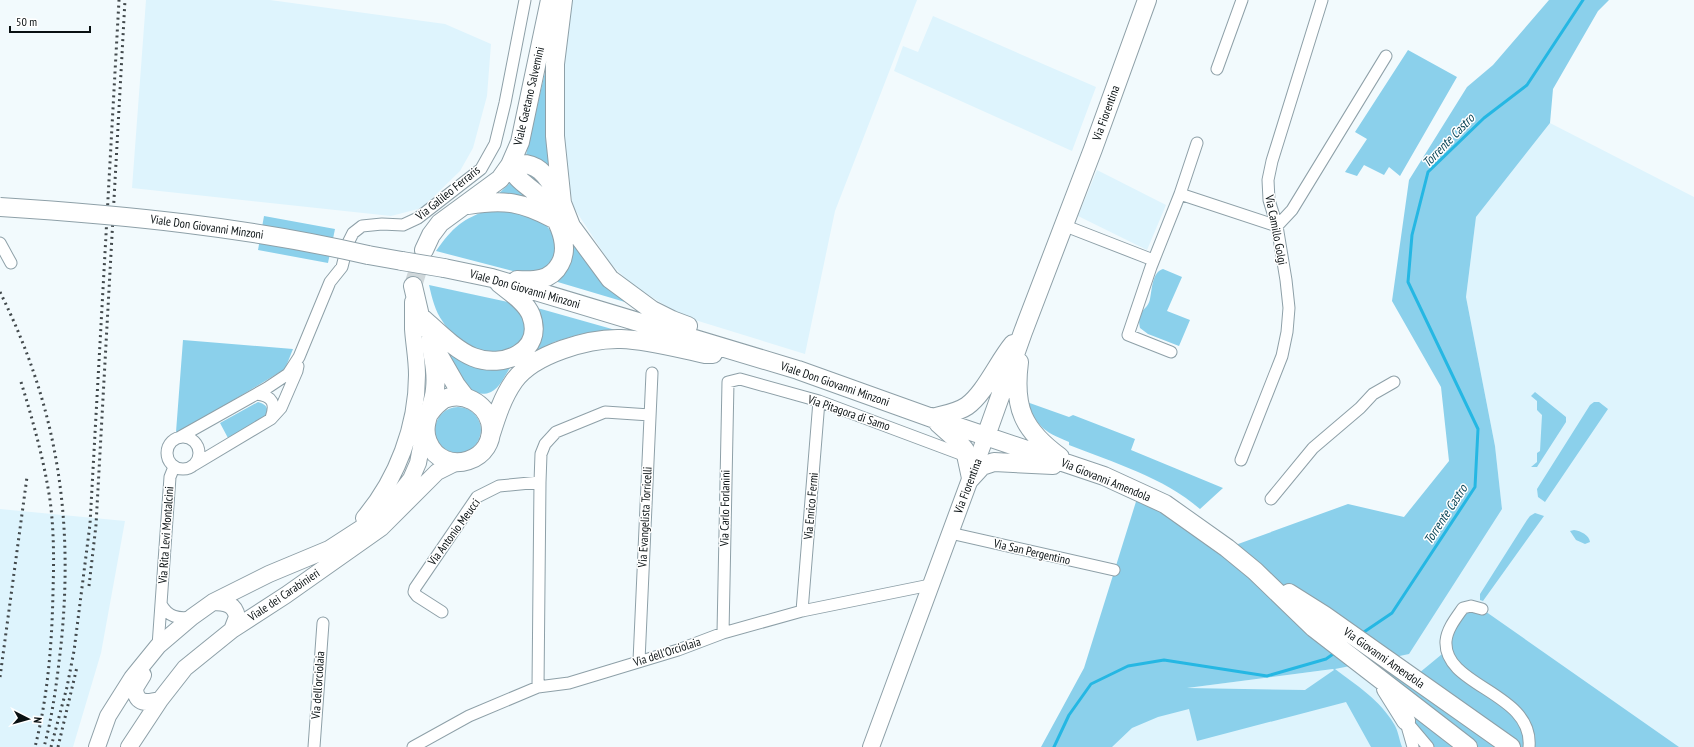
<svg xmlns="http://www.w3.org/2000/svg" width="1694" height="747" font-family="'PT Sans Narrow',sans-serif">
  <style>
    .built { fill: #def4fd }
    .green { fill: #8bd0eb; fill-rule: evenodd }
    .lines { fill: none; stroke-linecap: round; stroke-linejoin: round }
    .stream { stroke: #25b7e3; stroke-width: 3 }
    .primary-tunnel { stroke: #cfd7da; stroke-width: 18; stroke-dasharray: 18 9; stroke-linecap: butt }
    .minor-casing { stroke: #8ea0a8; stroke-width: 13 }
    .secondary-casing { stroke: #8ea0a8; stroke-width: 18 }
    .primary-casing { stroke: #8ea0a8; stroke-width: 20 }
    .minor { stroke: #fff; stroke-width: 11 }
    .secondary { stroke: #fff; stroke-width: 16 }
    .primary { stroke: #fff; stroke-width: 18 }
    .rail { stroke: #42494c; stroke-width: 3; stroke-dasharray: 2 4; stroke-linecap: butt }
    .primary-bridge-casing { stroke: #8ea0a8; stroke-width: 20; stroke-linecap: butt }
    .primary-bridge { stroke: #fff; stroke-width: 18 }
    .labels { text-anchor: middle; stroke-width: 3; stroke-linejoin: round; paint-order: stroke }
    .street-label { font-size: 12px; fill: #091012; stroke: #fff }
    .water-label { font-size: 13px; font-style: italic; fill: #0b4658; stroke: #fff }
  </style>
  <rect width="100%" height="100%" fill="#f2fafd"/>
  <!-- built -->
  <path class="built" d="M 146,0 L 270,0 L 445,24 L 491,44 L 487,96 L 473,148 L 460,171 L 422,208 L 391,216 L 132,188 Z
    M 570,0 L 917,0 L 835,211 L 805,354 L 682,316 L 631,284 L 610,263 L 574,208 L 566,173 L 562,117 L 563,56 Z
    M 933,16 L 1096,87 L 1072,151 L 894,71 L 903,46 L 918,52 Z
    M 1550,123 L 1694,197 L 1694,747 L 1085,747 L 1132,695 L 1334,669 L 1502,509 L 1495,446 L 1466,297 L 1476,217 Z
    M 1097,170 L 1166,205 L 1147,250 L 1078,216 Z
    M 0,509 L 125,521 L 101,653 L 73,747 L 0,747 Z"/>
  <!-- green -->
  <path class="green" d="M 1549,0 L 1609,0 L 1598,11 L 1553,89 L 1550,123 L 1476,217 L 1466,297 L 1495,446 L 1502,509 L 1409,654 L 1385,659 L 1413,678 L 1447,650 L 1463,608 L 1482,609 L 1679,747 L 1413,747 L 1406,721 L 1360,664 L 1335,669 C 1356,685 1380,700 1394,724 C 1398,730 1399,739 1402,747 L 1371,747 L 1346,702 L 1197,741 L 1189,709 L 1158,717 L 1132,728 L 1112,747 L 1041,747 L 1084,668 L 1139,492 L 1227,548 L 1348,504 L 1404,517 L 1449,461 L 1441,387 L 1392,301 L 1409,180 L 1467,87 L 1493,65 ZM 1334,670 L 1305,690 L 1187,688 L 1333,669 Z
    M 1408,50 L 1457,77 L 1400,176 L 1389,167 L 1384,175 L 1364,165 L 1357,176 L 1345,172 L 1367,139 L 1355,132 Z
    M 548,59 L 555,171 L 526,155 Z
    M 520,168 L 530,171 L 635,305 L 551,280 L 569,257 Z
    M 512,181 L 538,201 L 496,196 Z
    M 491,209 L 512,209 L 545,224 L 554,235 L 559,245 L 550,267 L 534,273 L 524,274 L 436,251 C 453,227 462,219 491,209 Z
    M 264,216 L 335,229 L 328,263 L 258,250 Z
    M 1163,269 L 1182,277 L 1167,311 L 1190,320 L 1179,346 L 1148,334 L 1140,328 C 1136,309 1147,312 1150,299 C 1152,290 1152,272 1163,269 Z
    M 429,285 L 508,302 C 522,311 531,325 521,340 C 519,344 515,349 510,350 C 488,359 455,342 443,322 C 435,311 432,298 429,285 Z
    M 536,308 L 541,309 L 619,331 L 581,334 L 554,342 L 530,356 Z
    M 183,340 L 293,349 L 285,369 L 184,430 L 176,432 Z
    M 449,353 L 508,366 L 510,368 C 505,375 500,388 491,392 C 469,402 453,369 449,353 Z
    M 1535,392 L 1566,417 L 1566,422 L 1537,467 L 1531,467 L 1537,462 L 1537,453 L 1540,451 L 1542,415 L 1537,410 L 1537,401 L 1531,396 Z
    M 1024,401 L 1069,417 L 1073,415 L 1135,439 L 1131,450 L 1223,488 L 1200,509 C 1163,477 1114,463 1069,445 L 1069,442 C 1040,430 1040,427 1024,401 Z
    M 258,402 C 266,404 269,408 267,417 L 228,438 L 220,423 Z
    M 1594,402 L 1599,402 L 1608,409 L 1545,502 L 1538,497 L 1537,489 L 1590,405 Z
    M435 430a23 23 0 1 1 46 0a23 23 0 1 1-46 0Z
    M 1535,513 L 1544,516 L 1483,601 L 1480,600 L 1480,594 L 1527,520 L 1530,516 Z
    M 1574,530 C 1581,531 1589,535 1590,542 L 1585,544 L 1576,540 L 1570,531 Z"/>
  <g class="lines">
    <!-- stream -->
    <path class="stream" d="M 1361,634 L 1392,613 L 1475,487 L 1478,429 L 1408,282 L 1412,235 L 1428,172 L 1484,118 L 1527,85 L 1583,0
      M 1054,747 L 1069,715 L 1091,684 L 1128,666 L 1164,660 L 1267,676 L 1326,659 L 1336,652"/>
    <!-- primary-tunnel -->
    <path class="primary-tunnel" d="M 413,286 L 424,250"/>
    <!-- minor casing -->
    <g class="minor-casing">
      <path id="minor" d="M 1217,69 L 1242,0
        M 1180,194 L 1277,226 L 1292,210 L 1386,56
        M 1063,225 L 1153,260
        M 0,243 L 11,263
        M 1171,352 L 1128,335 L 1151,267 L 1180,194 L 1197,143
        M 257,394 C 273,396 276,404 271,418
        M167 453a16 16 0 1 1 32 0a16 16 0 1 1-32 0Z
        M 180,437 L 267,388 L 288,374 L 299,357 L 330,282 L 342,267 L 348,243 L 353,233 L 362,226 L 382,224 L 403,225 L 418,218 L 481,169 L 495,144 L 505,103 L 525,0
        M 1241,460 L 1282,356 L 1287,332 L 1289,308 L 1286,280 L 1277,226 L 1269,200 L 1268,180 L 1272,161 L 1322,0
        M 194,465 L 271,419 L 281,408 L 297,371 L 298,366
        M 1271,499 L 1313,448 L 1360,408 L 1373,394 L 1394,382
        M 950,533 L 1114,570
        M 161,604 C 168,617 178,619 192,617
        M 1482,609 L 1471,606 L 1463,608 C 1456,618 1447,629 1446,641 C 1443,687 1534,692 1529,747
        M 802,611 L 819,401
        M 442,612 L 417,596 L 414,592 L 415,588 L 477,497 L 499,486 L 540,482
        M 723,633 L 728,382 L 740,379 L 819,401 L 966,456
        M 158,646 L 170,477 L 174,467
        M 639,661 L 652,373
        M 538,687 L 540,482 L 541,454 L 545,444 L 556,432 L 605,412 L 650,415
        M 1406,721 L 1428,747
        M 1407,726 L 1413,747
        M 314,747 L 323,623
        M 413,747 L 469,716 L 538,687 L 569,683 L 678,650 L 723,633 L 802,611 L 930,585"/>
    </g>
    <!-- secondary casing -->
    <g class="secondary-casing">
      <path id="secondary" d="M 364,518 C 397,479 417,426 417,375 C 417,359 414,344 413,329 C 413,320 413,311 413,302
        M 213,602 C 225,602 235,604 237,617 L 232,630
        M 143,675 L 135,688 C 136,705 147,703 160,700
        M 97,747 L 108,716 L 132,678 L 158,646 L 192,617 L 213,602 L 269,574 L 329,549 L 363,527 L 393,502 L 411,479 L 418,463 L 425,426
        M 129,747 L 160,700 L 185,668 L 232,630 L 286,595 L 381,528 L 437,472 L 457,462
        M 871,747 L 986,436"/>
    </g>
    <!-- primary casing -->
    <g class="primary-casing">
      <path id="primary" d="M 563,0 L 555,64 L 555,136 L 562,203 L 571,226 L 610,279 L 652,310 L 672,320 L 688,326
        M 510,165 C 516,181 528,185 539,196 C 554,211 572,243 560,264 C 551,281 534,281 517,280
        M 510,165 C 537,159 547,175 559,197
        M 468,205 C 505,199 522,202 554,219
        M 424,250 L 431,235 L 440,223 L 500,179 L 510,165 L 520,142 L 550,0
        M 368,255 L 402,261
        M 444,268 L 492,278 L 798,370 L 932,418 L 1104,476 L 1165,504 L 1227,548 L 1255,571 L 1314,628 L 1468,747
        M 413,286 L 420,316 L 425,328
        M 420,316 C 435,329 455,350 473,357 C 502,369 545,352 531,315 C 526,302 510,292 499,283
        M 437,352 L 456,385 L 466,398
        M 1019,362 C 1013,408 1023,430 1060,457
        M 429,414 C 433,408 438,403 444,399 C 463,391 485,403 490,422 C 499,461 443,479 428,442 C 420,424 434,407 435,389 C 437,372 433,357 430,341
        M 932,418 C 943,415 957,413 967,406 C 985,393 998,362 1013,344
        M 938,423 L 957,440 L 965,450 L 971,478
        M 986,436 L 1023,332 L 1093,149 L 1147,0
        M 490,437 C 496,418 502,398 514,381 C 533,354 589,338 621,339 C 649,340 677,348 705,354 L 713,354
        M 971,478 L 982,466 L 994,462 L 1053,465
        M 1289,593 L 1324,615 L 1511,747
        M 1386,689 L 1406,721"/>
    </g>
    <!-- minor -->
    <use href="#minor" class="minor"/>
    <!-- secondary -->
    <use href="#secondary" class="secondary"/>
    <!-- primary -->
    <use href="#primary" class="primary"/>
    <!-- rail -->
    <path class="rail" d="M 0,292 C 57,407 74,517 61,645 C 57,680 53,714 44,747
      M 21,382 C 33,421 44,460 50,500 C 54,530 54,560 53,591 C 52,643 48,696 35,747
      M 89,586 L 96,525 L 125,0
      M 0,677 L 27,477
      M 51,747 L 67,687 L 74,651 L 90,524 L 119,0
      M 58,747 L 77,667"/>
    <!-- primary-bridge casing -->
    <g class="primary-bridge-casing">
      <path id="primary-bridge" d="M 0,207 C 124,215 247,227 368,255
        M 402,261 L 444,268"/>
    </g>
    <!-- primary-bridge -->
    <use href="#primary-bridge" class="primary-bridge"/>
  </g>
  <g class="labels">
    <!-- street labels -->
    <g class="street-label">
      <text transform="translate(529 96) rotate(-77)" y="4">Viale Gaetano Salvemini</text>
      <text transform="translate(1106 113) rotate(-70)" y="4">Via Fiorentina</text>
      <text transform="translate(448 193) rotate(-39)" y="4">Via Galileo Ferraris</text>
      <text transform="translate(207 227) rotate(8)" y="4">Viale Don Giovanni Minzoni</text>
      <text transform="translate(1276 230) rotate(79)" y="4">Via Camillo Golgi</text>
      <text transform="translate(525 289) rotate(16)" y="4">Viale Don Giovanni Minzoni</text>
      <text transform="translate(835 384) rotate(19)" y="4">Viale Don Giovanni Minzoni</text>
      <text transform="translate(849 413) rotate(19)" y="4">Via Pitagora di Samo</text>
      <text transform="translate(1106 480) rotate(22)" y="4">Via Giovanni Amendola</text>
      <text transform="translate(968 486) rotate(-69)" y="4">Via Fiorentina</text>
      <text transform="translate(811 506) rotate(-85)" y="4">Via Enrico Fermi</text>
      <text transform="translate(725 508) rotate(-89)" y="4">Via Carlo Forlanini</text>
      <text transform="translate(645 517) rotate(-87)" y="4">Via Evangelista Torricelli</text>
      <text transform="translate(454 532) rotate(-54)" y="4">Via Antonio Meucci</text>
      <text transform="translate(166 535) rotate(-86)" y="4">Via Rita Levi Montalcini</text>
      <text transform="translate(1032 552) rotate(13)" y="4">Via San Pergentino</text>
      <text transform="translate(284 595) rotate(-34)" y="4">Viale dei Carabinieri</text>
      <text transform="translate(667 652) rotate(-18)" y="4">Via dell'Orciolaia</text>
      <text transform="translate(1384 658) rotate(35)" y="4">Via Giovanni Amendola</text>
      <text transform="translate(318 685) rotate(-86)" y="4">Via dell'orciolaia</text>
    </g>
    <!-- water labels -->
    <g class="water-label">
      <text transform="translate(1448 140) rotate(-46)" y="5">Torrente Castro</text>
      <text transform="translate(1445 514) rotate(-57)" y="5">Torrente Castro</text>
    </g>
  </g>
  <!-- north arrow -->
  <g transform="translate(28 719) rotate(96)" stroke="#ffffff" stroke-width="3" paint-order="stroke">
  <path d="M0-3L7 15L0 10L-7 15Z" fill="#091012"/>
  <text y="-6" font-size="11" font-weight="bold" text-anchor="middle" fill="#091012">N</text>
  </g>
  <!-- scale -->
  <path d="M10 26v6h80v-6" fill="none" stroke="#091012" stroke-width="2"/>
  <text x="16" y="26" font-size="12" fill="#091012" stroke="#ffffff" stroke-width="3" paint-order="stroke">50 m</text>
</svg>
